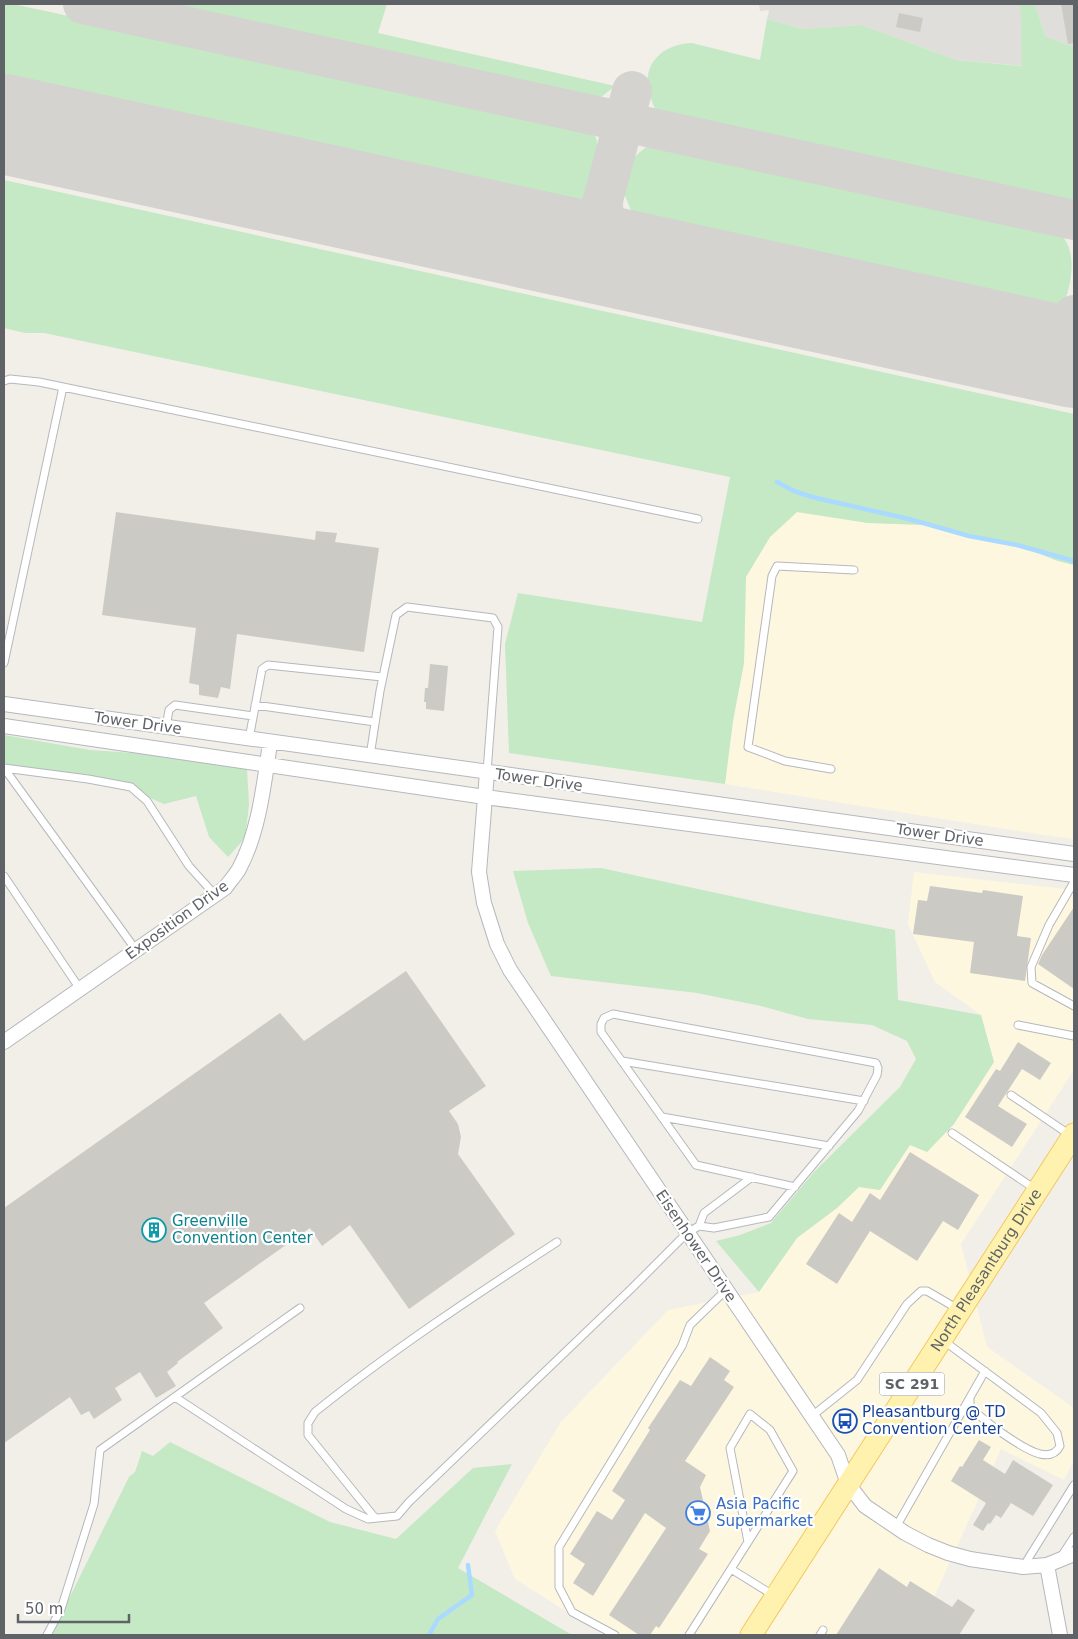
<svg xmlns="http://www.w3.org/2000/svg" width="1078" height="1639" font-family="'DejaVu Sans',sans-serif">
  <style>
    .commercial { fill: #fef7e0 }
    .industrial { fill: #e0deda }
    .green { fill: #c5e8c5 }
    .lines { fill: none; stroke-linecap: round; stroke-linejoin: round }
    .stream { stroke: #aadaff; stroke-width: 4.5 }
    .taxiway { stroke: #d4d3d0; stroke-width: 40 }
    .runway { stroke: #d4d3d0; stroke-width: 100 }
    .building { fill: #cccac5 }
    .service-casing { stroke: #b5b8bc; stroke-width: 9 }
    .minor-casing { stroke: #b5b8bc; stroke-width: 16 }
    .primary-casing { stroke: #f2c960; stroke-width: 23 }
    .service { stroke: #fff; stroke-width: 7 }
    .minor { stroke: #fff; stroke-width: 14 }
    .primary { stroke: #fff2af; stroke-width: 21 }
    .labels { text-anchor: middle; stroke-width: 4.5; stroke-linejoin: round; paint-order: stroke }
    .shield { fill: #fff; stroke: #8f9295; stroke-width: 1 }
    .shield-label { font-size: 14px; font-weight: bold; fill: #5f6368 }
    .street-label { font-size: 15px; fill: #5f6368; stroke: #fff }
    .culture-label { font-size: 15px; fill: #0d838f; stroke: #fff; text-anchor: start }
    .transit-label { font-size: 15px; fill: #164399; stroke: #fff; text-anchor: start }
    .shop-label { font-size: 15px; fill: #366cbe; stroke: #fff; text-anchor: start }
  </style>
  <rect width="100%" height="100%" fill="#f1efe8"/>
  <!-- commercial -->
  <path class="commercial" d="M 797,512 L 868,523 L 925,525 L 1009,542 L 1058,561 L 1074,565 L 1074,839 L 1050,836 L 725,784 L 733,721 L 744,663 L 746,577 L 770,537 Z
    M 914,872 L 1074,890 L 1074,1070 L 961,1244 L 987,1347 L 1074,1408 L 1074,1460 L 1064,1480 L 1001,1449 L 917,1635 L 604,1635 L 515,1579 L 495,1531 L 561,1422 L 668,1310 L 759,1292 L 797,1238 L 837,1208 L 859,1187 L 880,1190 L 910,1145 L 927,1152 L 954,1124 L 994,1062 L 981,1015 L 935,982 L 908,924 Z"/>
  <!-- industrial -->
  <path class="industrial" d="M 759,4 L 1019,4 L 1021,14 L 1023,66 L 956,60 L 862,25 L 803,29 L 767,19 L 769,10 L 760,11 Z
    M 1035,4 L 1074,4 L 1074,47 L 1045,36 Z"/>
  <!-- green -->
  <path class="green" d="M 4,4 L 13,4 L 574,125 L 596,137 L 600,160 L 595,182 L 582,202 L 4,75 Z
    M 160,4 L 387,4 L 378,33 L 615,86 L 600,98 Z
    M 1019,4 L 1035,4 L 1045,36 L 1074,47 L 1074,208 L 665,118 C 656,112 653,106 650,96 C 640,65 662,44 692,43 L 760,60 L 767,19 L 803,29 L 862,25 L 956,60 L 1022,66 L 1021,14 Z
    M 648,146 L 670,147 L 1049,229 C 1052,230 1057,232 1060,234 C 1078,250 1072,285 1063,305 L 632,213 C 629,205 624,195 623,187 C 621,168 635,155 648,146 Z
    M 4,180 L 1074,414 L 1074,565 L 1058,561 L 1009,542 L 925,525 L 868,523 L 797,512 L 770,537 L 746,577 L 744,663 L 733,721 L 725,784 L 509,753 L 505,644 L 518,593 L 702,622 L 730,477 L 44,333 L 25,333 L 4,328 Z
    M 4,735 L 90,750 L 148,754 L 218,762 L 247,769 L 249,805 L 245,838 L 228,857 L 209,837 L 196,796 L 164,804 L 125,787 L 4,770 Z
    M 601,868 L 804,912 L 895,930 L 898,1000 L 981,1015 L 994,1062 L 954,1124 L 927,1152 L 910,1145 L 880,1190 L 859,1187 L 837,1208 L 797,1238 L 759,1292 L 716,1241 L 740,1235 L 771,1223 L 814,1172 L 900,1087 L 916,1059 L 907,1041 L 872,1025 L 808,1019 L 761,1006 L 697,993 L 551,976 L 528,923 L 513,871 Z
    M 170,1442 L 330,1522 L 396,1539 L 473,1468 L 512,1464 L 458,1568 L 572,1635 L 51,1635 L 129,1477 L 135,1472 L 142,1451 L 153,1456 Z"/>
  <g class="lines">
    <!-- stream -->
    <path class="stream" d="M 777,482 L 794,491 L 812,497 L 909,519 L 969,536 L 1017,545 L 1074,561
      M 429,1635 L 438,1619 L 472,1595 L 468,1565"/>
    <!-- taxiway -->
    <path class="taxiway" d="M 83,4 L 1074,220
      M 4,129 L 112,147
      M 603,200 C 603,232 608,248 638,262
      M 543,242 L 565,242 L 575,238 L 583,234 L 596,219 L 603,200 L 632,91
      M 1017,345 C 1047,345 1059,342 1074,315"/>
    <!-- runway -->
    <path class="runway" d="M 4,124 L 1074,358"/>
  </g>
  <!-- building -->
  <path class="building" d="M 1061,4 L 1074,4 L 1074,43 L 1068,44 Z
    M 899,13 L 923,18 L 920,32 L 896,27 Z
    M 116,512 L 315,540 L 316,531 L 337,533 L 335,542 L 379,548 L 364,652 L 237,634 L 230,689 L 221,687 L 218,698 L 199,695 L 199,685 L 189,683 L 196,628 L 102,615 Z
    M 430,664 L 448,666 L 444,711 L 426,709 L 426,702 L 424,702 L 425,688 L 428,688 Z
    M 930,886 L 982,893 L 983,890 L 1023,896 L 1017,936 L 1031,938 L 1025,981 L 970,973 L 974,942 L 913,934 L 918,900 L 927,901 Z
    M 1074,907 L 1074,989 L 1038,964 L 1042,955 Z
    M 406,971 L 486,1086 L 449,1111 L 458,1124 L 461,1137 L 458,1154 L 515,1234 L 409,1309 L 350,1225 L 322,1246 L 310,1228 L 204,1303 L 223,1328 L 177,1362 L 178,1363 L 167,1372 L 176,1386 L 156,1398 L 140,1372 L 115,1388 L 122,1400 L 94,1419 L 89,1411 L 81,1415 L 70,1397 L 4,1443 L 4,1208 L 280,1013 L 304,1041 Z
    M 1018,1042 L 1051,1063 L 1040,1080 L 1022,1069 L 998,1106 L 1027,1124 L 1012,1147 L 965,1117 L 996,1069 L 1000,1071 Z
    M 910,1152 L 979,1195 L 958,1230 L 943,1221 L 917,1261 L 870,1231 L 837,1284 L 806,1264 L 839,1213 L 852,1222 L 870,1193 L 880,1200 Z
    M 710,1357 L 730,1371 L 724,1380 L 734,1387 L 685,1461 L 706,1475 L 700,1487 L 710,1531 L 699,1549 L 708,1554 L 659,1628 L 656,1626 L 650,1635 L 639,1635 L 609,1615 L 666,1528 L 645,1513 L 593,1596 L 573,1583 L 585,1564 L 570,1554 L 597,1511 L 612,1520 L 625,1500 L 612,1491 L 650,1430 L 648,1428 L 680,1380 L 691,1386 Z
    M 979,1440 L 991,1447 L 983,1460 L 1005,1474 L 1013,1460 L 1053,1485 L 1033,1516 L 1011,1503 L 1001,1518 L 996,1515 L 990,1524 L 988,1523 L 983,1531 L 973,1525 L 986,1503 L 951,1481 L 960,1466 L 962,1467 Z
    M 879,1568 L 907,1587 L 910,1581 L 952,1607 L 958,1599 L 975,1610 L 959,1635 L 836,1635 Z"/>
  <g class="lines">
    <!-- service casing -->
    <g class="service-casing">
      <path id="service" d="M 4,381 L 10,379 L 39,382 L 698,519
        M 4,663 L 63,387
        M 255,705 L 375,722
        M 166,727 L 169,710 L 175,705 L 253,716
        M 249,739 L 262,669 L 268,665 L 382,677
        M 370,756 L 380,691 L 396,615 L 407,607 L 493,618 L 498,627 L 487,772
        M 4,768 L 88,779 L 131,787 L 147,801 L 189,866 L 215,895
        M 4,768 L 136,950
        M 831,769 L 785,761 L 748,747 L 772,576 L 777,566 L 854,570
        M 4,876 L 80,989
        M 1074,882 L 1049,925 L 1031,967 L 1032,983 L 1074,1006
        M 1018,1025 L 1074,1036
        M 622,1061 L 864,1101
        M 1011,1095 L 1070,1135
        M 662,1117 L 829,1146
        M 952,1133 L 1035,1189
        M 699,1226 L 704,1213 L 752,1177
        M 944,1341 L 1041,1413 L 1057,1433 L 1060,1446 C 1056,1454 1049,1456 1040,1454 C 1024,1450 979,1419 970,1405 L 970,1400
        M 175,1397 L 346,1509 L 368,1519 L 397,1516 L 409,1502 L 631,1289 L 687,1233 L 699,1226 L 714,1228 L 769,1217 L 858,1111 L 877,1075 L 878,1068 L 876,1063 L 613,1014 L 604,1018 L 601,1024 L 601,1032 L 696,1165 L 795,1187
        M 812,1416 L 857,1380 L 907,1304 L 921,1291 L 927,1291 L 958,1309
        M 375,1518 L 308,1435 L 308,1423 L 315,1412 C 392,1350 474,1296 557,1242
        M 896,1527 L 985,1371
        M 1061,1557 L 1074,1537
        M 1023,1567 L 1074,1485
        M 731,1569 L 773,1595
        M 47,1635 L 61,1609 L 94,1504 L 100,1450 L 300,1308
        M 615,1635 L 572,1612 L 559,1587 L 559,1547 L 682,1346 L 690,1325 L 726,1290
        M 689,1635 L 793,1471 L 770,1430 L 750,1414 L 730,1448 L 748,1542
        M 820,1635 L 823,1630"/>
    </g>
    <!-- minor casing -->
    <g class="minor-casing">
      <path id="minor" d="M 4,704 L 1074,854
        M 4,726 L 485,797 L 1074,875
        M 487,772 L 479,872 L 484,903 L 497,944 L 510,970 L 838,1455 L 848,1484 L 865,1506 L 905,1533 L 928,1545 L 948,1553 L 970,1559 L 1023,1567 L 1047,1565 L 1074,1554
        M 4,1042 L 225,888 C 229,882 235,876 239,869 C 259,832 264,784 270,743
        M 1047,1565 L 1060,1635"/>
    </g>
    <!-- primary casing -->
    <g class="primary-casing">
      <g id="primary">
        <path id="s1" d="M 751,1635 L 1074,1134"/>
      </g>
    </g>
    <!-- service -->
    <use href="#service" class="service"/>
    <!-- minor -->
    <use href="#minor" class="minor"/>
    <!-- primary -->
    <use href="#primary" class="primary"/>
  </g>
  <!-- icons -->
  <defs>
    <g id="building-ring" transform="scale(1.25)"><circle r="9.5" fill="#fff" stroke="#0f9aa8" stroke-width="1.5"/><path d="M-4-6H4V6H1V3H-1V6H-4ZM-2.5-4.3h1.7v1.8h-1.7ZM.8-4.3h1.7v1.8H.8ZM-2.5-1h1.7V.8h-1.7ZM.8-1h1.7V.8H.8Z" fill="#0f9aa8"/></g>
    <g id="bus-ring" transform="scale(1.25)"><circle r="9.5" fill="#fff" stroke="#1a4fb4" stroke-width="1.5"/><path d="M-5-6H5V4H4V6H2V4H-2V6H-4V4H-5ZM-3.5-4V0h7V-4ZM-3.5 1.2v1.5H-2V1.2ZM2 1.2v1.5H3.5V1.2Z" fill="#1a4fb4"/></g>
    <g id="supermarket-ring" transform="scale(1.25)"><circle r="9.5" fill="#fff" stroke="#3f7fe0" stroke-width="1.5"/><path d="M-6-5.5h2.5l.6 2H6L4.5 2H-2.5L-4.4-4H-6ZM-1.5 3.2a1.3 1.3 0 1 0 .1 0ZM3 3.2a1.3 1.3 0 1 0 .1 0Z" fill="#3f7fe0"/></g>
  </defs>
  <g fill-rule="evenodd">
    <use href="#building-ring" x="154" y="1230"/>
    <use href="#bus-ring" x="845" y="1421"/>
    <use href="#supermarket-ring" x="698" y="1513"/>
  </g>
  <g class="labels">
    <!-- shield labels -->
    <rect class="shield" x="879.5" y="1372.5" width="65" height="23" rx="4"/>
    <g class="shield-label">
      <text x="912" y="1389">SC 291</text>
    </g>
    <!-- street labels -->
    <g class="street-label">
      <text transform="translate(138 723) rotate(8)" y="5">Tower Drive</text>
      <text transform="translate(539 780) rotate(8)" y="5">Tower Drive</text>
      <text transform="translate(940 835) rotate(8)" y="5">Tower Drive</text>
      <text transform="translate(177 920) rotate(-36)" y="5">Exposition Drive</text>
      <text transform="translate(696 1246) rotate(56)" y="5">Eisenhower Drive</text>
      <text dy="5" stroke="none"><textPath href="#s1" startOffset="434">North Pleasantburg Drive</textPath></text>
    </g>
    <!-- culture labels -->
    <g class="culture-label">
      <text x="172" y="1226">Greenville<tspan x="172" dy="17">Convention Center</tspan></text>
    </g>
    <!-- transit labels -->
    <g class="transit-label">
      <text x="862" y="1417">Pleasantburg @ TD<tspan x="862" dy="17">Convention Center</tspan></text>
    </g>
    <!-- shop labels -->
    <g class="shop-label">
      <text x="716" y="1509">Asia Pacific<tspan x="716" dy="17">Supermarket</tspan></text>
    </g>
  </g>
  <!-- border -->
  <rect width="1078" height="1639" fill="none" stroke="#5f6368" stroke-width="10"/>
  <!-- scale -->
  <path d="M18 1614v8h111v-8" fill="none" stroke="#5f6368" stroke-width="2.5"/>
  <text x="25" y="1614" font-size="15" fill="#5f6368" stroke="#ffffff" stroke-width="4" paint-order="stroke">50 m</text>
</svg>
